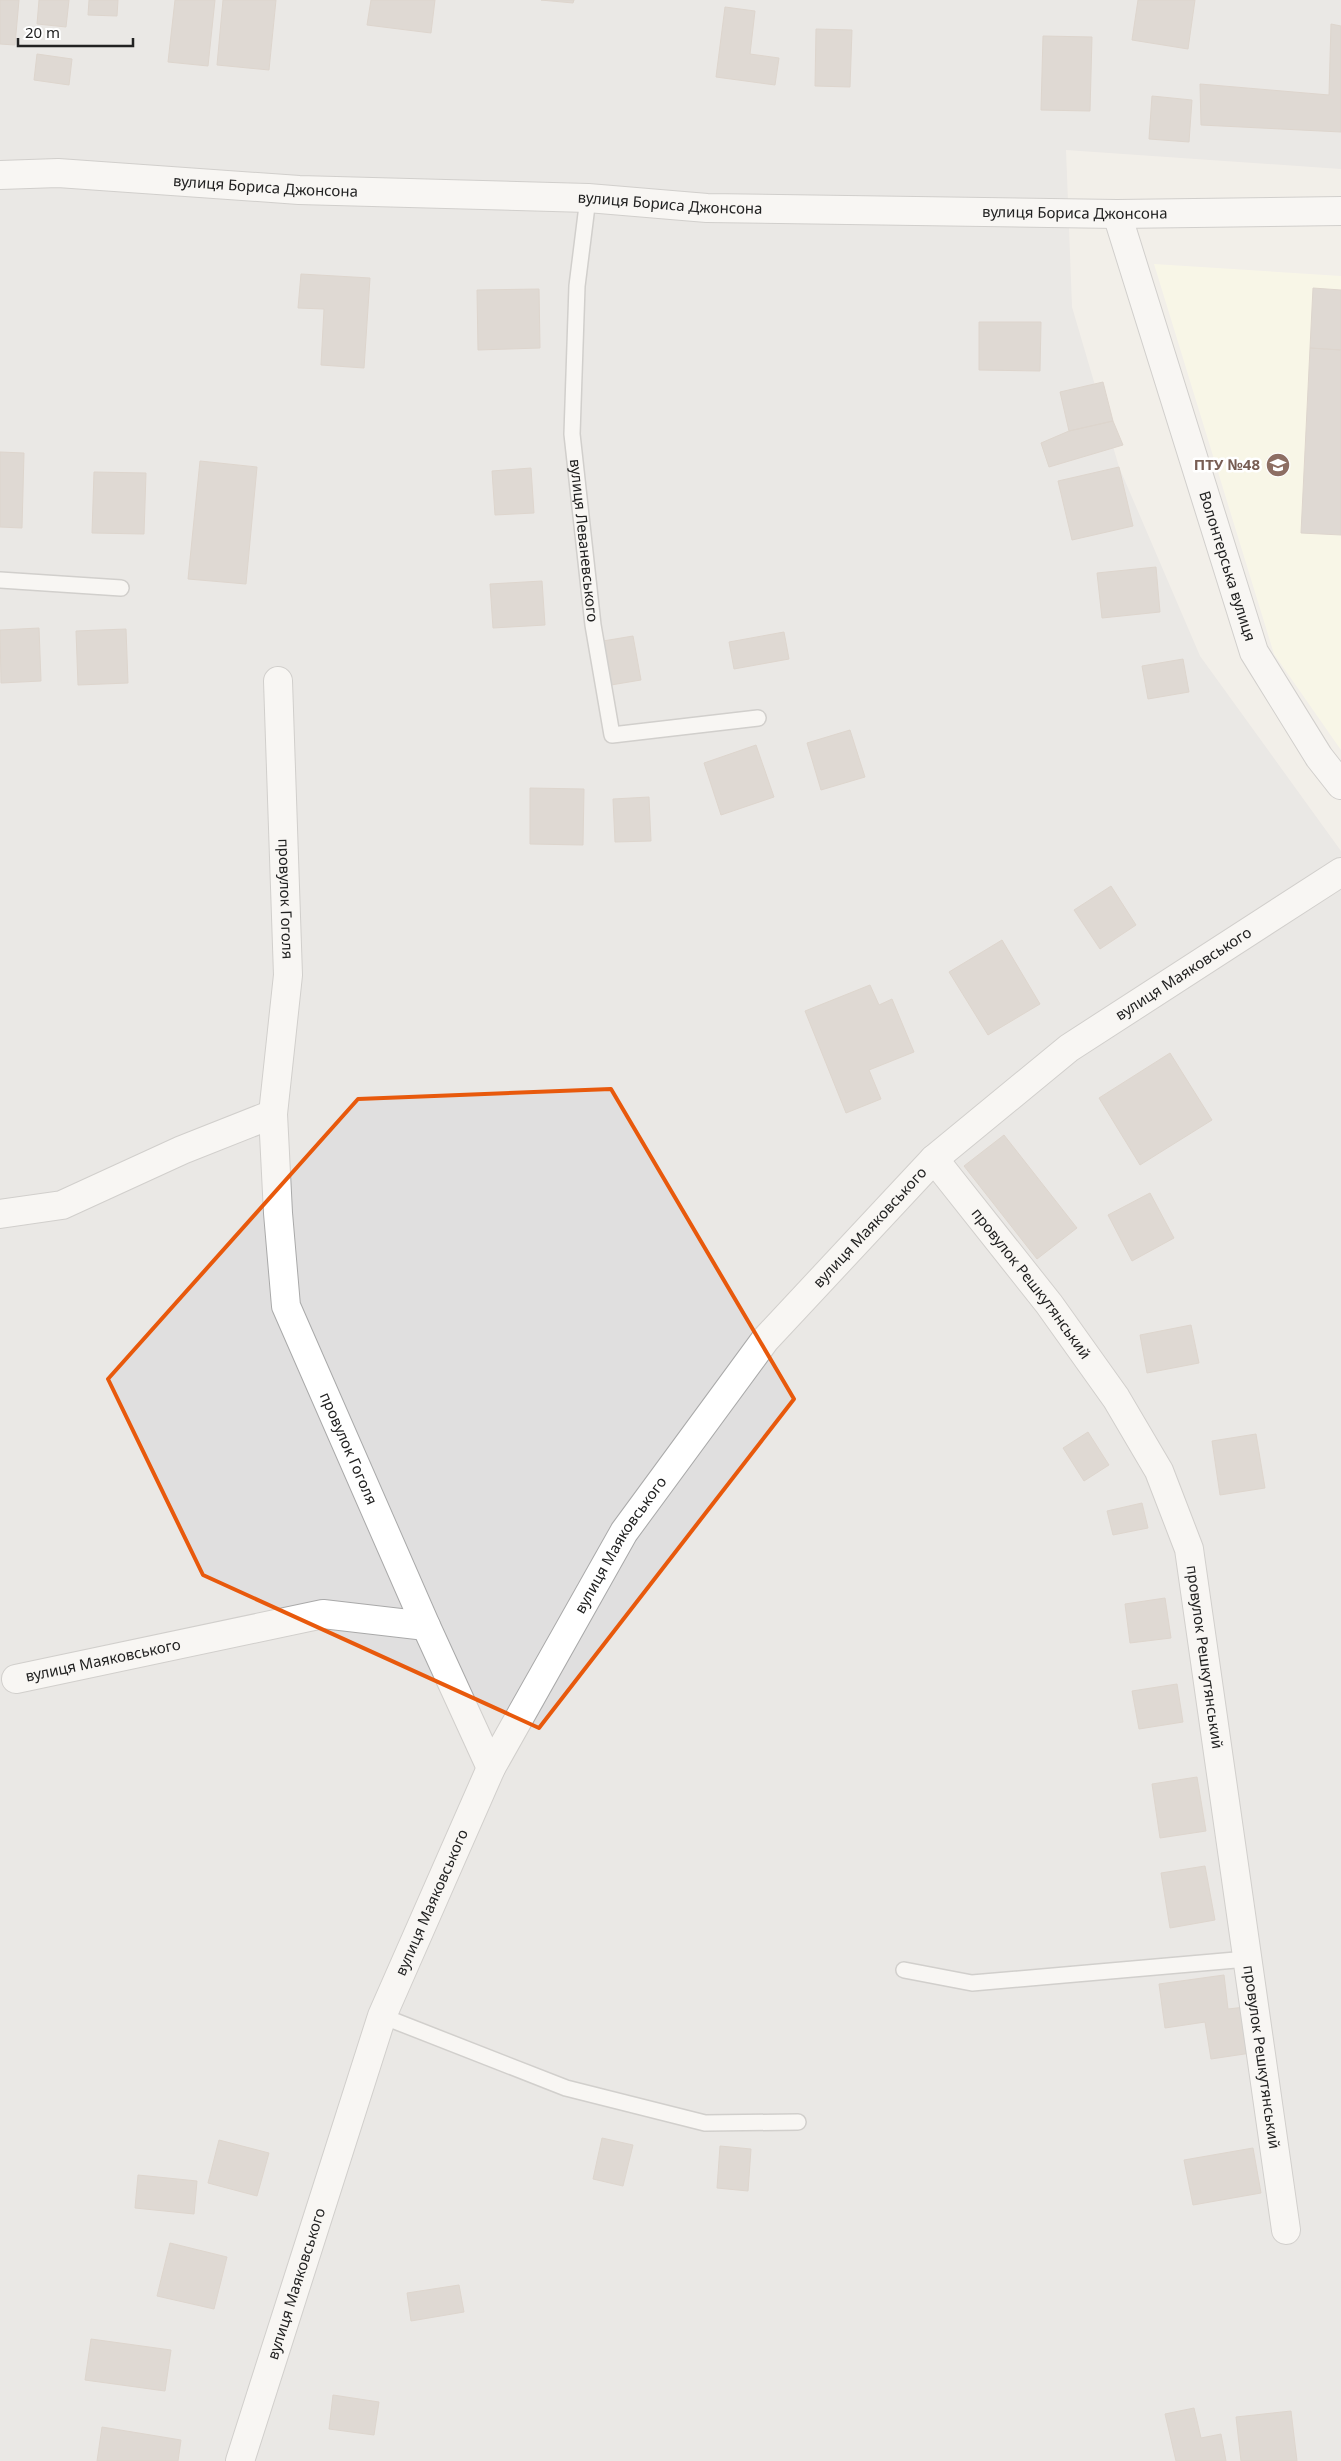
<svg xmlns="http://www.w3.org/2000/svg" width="1341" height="2461" font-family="'Noto Sans',sans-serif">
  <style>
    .residential { fill: #e0dfdf }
    .education { fill: #ffffe5 }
    .building { fill: #c7bfb8; stroke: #c4b6ab }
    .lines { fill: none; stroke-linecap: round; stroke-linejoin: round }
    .service-casing { stroke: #a9a9a9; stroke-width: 18 }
    .minor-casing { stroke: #a9a9a9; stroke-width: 30 }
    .service { stroke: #fff; stroke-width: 15 }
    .minor { stroke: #fff; stroke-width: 28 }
    .marked { fill: none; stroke: #e8590c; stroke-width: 4; stroke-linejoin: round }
    .labels { text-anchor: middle; stroke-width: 5; stroke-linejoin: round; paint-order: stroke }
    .street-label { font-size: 15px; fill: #222; stroke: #fff }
    .education-label { font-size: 15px; font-weight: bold; fill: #785e54; stroke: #fff; text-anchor: end }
  </style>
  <rect width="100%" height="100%" fill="#f2efe9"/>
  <!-- residential -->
  <path class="residential" d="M 0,0 L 1341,0 L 1341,169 L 1066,150 L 1072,307 L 1119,467 L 1200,656 L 1341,851 L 1341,2461 L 0,2461 Z"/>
  <!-- education -->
  <path class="education" d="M 1154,264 L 1341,276 L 1341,750 L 1274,654 Z"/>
  <!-- building -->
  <path class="building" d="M 0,0 L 19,0 L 15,45 L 0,44 Z
    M 39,0 L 69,0 L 66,27 L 37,24 Z
    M 89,0 L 118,0 L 117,16 L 88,15 Z
    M 175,0 L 215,0 L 208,66 L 168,62 Z
    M 223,0 L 276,0 L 269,70 L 217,65 Z
    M 371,0 L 435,0 L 431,33 L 367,25 Z
    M 541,0 L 574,0 L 573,3 Z
    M 1138,0 L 1195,0 L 1188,49 L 1132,40 Z
    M 725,7 L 755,11 L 750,54 L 779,58 L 775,85 L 716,77 Z
    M 1331,24 L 1341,26 L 1341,132 L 1201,125 L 1200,84 L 1329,95 Z
    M 816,29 L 852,30 L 850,87 L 815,86 Z
    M 1043,36 L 1092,37 L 1090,111 L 1041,110 Z
    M 37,54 L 72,59 L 69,85 L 34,80 Z
    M 1152,96 L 1192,100 L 1189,142 L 1149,139 Z
    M 301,274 L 370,278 L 364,368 L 321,365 L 324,309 L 298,308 Z
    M 1313,288 L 1341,290 L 1341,350 L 1310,348 Z
    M 539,289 L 540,348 L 478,350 L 477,290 Z
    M 979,322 L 1041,322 L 1040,371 L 979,370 Z
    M 1310,348 L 1341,350 L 1341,535 L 1301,533 Z
    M 1103,382 L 1113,421 L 1069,431 L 1060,392 Z
    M 1113,421 L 1123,445 L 1049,467 L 1041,443 L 1069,431 Z
    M 0,452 L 24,453 L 22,528 L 0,527 Z
    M 200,461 L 257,467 L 246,584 L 188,579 Z
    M 1119,467 L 1133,526 L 1072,540 L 1058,481 Z
    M 531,468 L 534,513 L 495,515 L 492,471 Z
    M 94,472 L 146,473 L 144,534 L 92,533 Z
    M 1156,567 L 1160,612 L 1102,618 L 1097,573 Z
    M 542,581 L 545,625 L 493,628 L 490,584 Z
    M 39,628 L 41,681 L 1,683 L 0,630 Z
    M 126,629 L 128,683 L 78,685 L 76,631 Z
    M 784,632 L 789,659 L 734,669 L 729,642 Z
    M 633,636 L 641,680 L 611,685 L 603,641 Z
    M 1183,659 L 1189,692 L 1148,699 L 1142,666 Z
    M 850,730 L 865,777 L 821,790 L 807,743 Z
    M 756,745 L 774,797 L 721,815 L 704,763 Z
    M 530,788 L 584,789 L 583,845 L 530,844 Z
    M 649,797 L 651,841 L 615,842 L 613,799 Z
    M 1111,886 L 1136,925 L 1100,949 L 1074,910 Z
    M 1002,940 L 1040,1004 L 988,1035 L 949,972 Z
    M 870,985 L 879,1005 L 892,999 L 914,1052 L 869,1070 L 881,1099 L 846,1113 L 805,1011 Z
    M 1170,1053 L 1212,1120 L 1140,1165 L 1099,1098 Z
    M 1004,1135 L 1077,1228 L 1037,1259 L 964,1166 Z
    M 1150,1193 L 1174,1238 L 1132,1261 L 1108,1215 Z
    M 1191,1325 L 1199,1363 L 1147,1373 L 1140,1335 Z
    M 1088,1432 L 1109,1465 L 1084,1481 L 1063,1448 Z
    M 1256,1434 L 1265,1488 L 1220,1495 L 1212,1441 Z
    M 1142,1503 L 1148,1528 L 1113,1535 L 1107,1511 Z
    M 1165,1598 L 1171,1638 L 1130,1643 L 1125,1604 Z
    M 1177,1684 L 1183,1722 L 1139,1729 L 1132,1691 Z
    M 1197,1777 L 1206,1831 L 1160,1838 L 1152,1784 Z
    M 1205,1866 L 1215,1920 L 1170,1928 L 1161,1873 Z
    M 1224,1975 L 1228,2009 L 1245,2007 L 1251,2053 L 1211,2059 L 1205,2022 L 1165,2028 L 1159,1984 Z
    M 602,2138 L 633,2145 L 623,2186 L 593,2179 Z
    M 219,2140 L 269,2153 L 257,2196 L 208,2183 Z
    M 720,2146 L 751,2149 L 748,2191 L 717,2188 Z
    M 1253,2148 L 1261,2193 L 1193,2205 L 1184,2160 Z
    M 138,2175 L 197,2181 L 194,2214 L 135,2208 Z
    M 170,2243 L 227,2257 L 214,2309 L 157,2296 Z
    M 459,2285 L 464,2312 L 411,2321 L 407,2293 Z
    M 91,2339 L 171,2350 L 165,2391 L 85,2380 Z
    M 333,2395 L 379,2402 L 374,2435 L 329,2429 Z
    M 1194,2408 L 1201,2438 L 1221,2434 L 1226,2461 L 1176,2461 L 1165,2414 Z
    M 1291,2411 L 1297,2461 L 1241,2461 L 1236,2417 Z
    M 102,2427 L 181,2440 L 178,2461 L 97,2461 Z"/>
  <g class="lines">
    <!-- service casing -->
    <g class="service-casing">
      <g id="service">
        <path id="s1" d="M 588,198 L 577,286 L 572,434 L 593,625 L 612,735 L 758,718"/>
        <path d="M 0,580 L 121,588"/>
        <path d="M 904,1970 L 972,1983 L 1247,1959"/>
        <path d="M 382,2016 L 566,2088 L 705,2123 L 798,2122"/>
      </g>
    </g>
    <!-- minor casing -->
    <g class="minor-casing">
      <g id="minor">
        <path id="s2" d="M 0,175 L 58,173 L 299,190 L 588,198 L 707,208 L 1117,214 L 1341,211"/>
        <path id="s3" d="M 1117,214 L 1254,652 L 1319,757 L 1341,785"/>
        <path id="s4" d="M 278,681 L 288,975 L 273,1114 L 278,1213 L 286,1306 L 426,1626 L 491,1768"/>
        <path id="s5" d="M 934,1159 L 1049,1304 L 1116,1398 L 1159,1471 L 1189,1549 L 1286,2230"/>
        <path d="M 0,1214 L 62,1205 L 182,1150 L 273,1114"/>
        <path id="s6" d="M 16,1679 L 323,1614 L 426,1626"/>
        <path id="s7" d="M 240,2461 L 382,2016 L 491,1768 L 624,1532 L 765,1340 L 934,1159 L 1069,1048 L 1341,872"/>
      </g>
    </g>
    <!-- service -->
    <use href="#service" class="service"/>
    <!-- minor -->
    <use href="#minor" class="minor"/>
  </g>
  <!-- marked area -->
  <path d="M0 0H1341V2461H0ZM 611,1089 L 794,1399 L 539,1728 L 203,1575 L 108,1379 L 358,1099 Z" fill="#f2efe9" fill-opacity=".55" fill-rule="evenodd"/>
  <path class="marked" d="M 611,1089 L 794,1399 L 539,1728 L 203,1575 L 108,1379 L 358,1099 Z"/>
  <!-- icons -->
  <defs>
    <g id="university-disc" transform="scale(1.25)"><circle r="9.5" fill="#8d6e63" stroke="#fff"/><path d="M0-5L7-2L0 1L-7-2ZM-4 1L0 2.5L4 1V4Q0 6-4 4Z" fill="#fff"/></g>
  </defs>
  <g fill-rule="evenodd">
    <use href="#university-disc" x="1278" y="465"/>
  </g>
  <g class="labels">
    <!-- street labels -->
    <g class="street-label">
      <text dy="5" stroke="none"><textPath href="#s2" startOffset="266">вулиця Бориса Джонсона</textPath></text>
      <text dy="5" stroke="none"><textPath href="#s2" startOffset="671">вулиця Бориса Джонсона</textPath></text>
      <text dy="5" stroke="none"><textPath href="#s2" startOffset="1076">вулиця Бориса Джонсона</textPath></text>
      <text dy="5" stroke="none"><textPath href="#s1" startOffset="344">вулиця Леваневського</textPath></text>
      <text dy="5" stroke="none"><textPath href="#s3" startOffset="369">Волонтерська вулиця</textPath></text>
      <text dy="5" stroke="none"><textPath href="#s4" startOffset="218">провулок Гоголя</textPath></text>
      <text dy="5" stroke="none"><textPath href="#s7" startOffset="1806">вулиця Маяковського</textPath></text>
      <text dy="5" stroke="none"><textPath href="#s7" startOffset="1401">вулиця Маяковського</textPath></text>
      <text dy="5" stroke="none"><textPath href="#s5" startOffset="158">провулок Решкутянський</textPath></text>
      <text dy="5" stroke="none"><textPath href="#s4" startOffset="782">провулок Гоголя</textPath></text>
      <text dy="5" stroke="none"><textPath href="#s7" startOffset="996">вулиця Маяковського</textPath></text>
      <text dy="5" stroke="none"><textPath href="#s5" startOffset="578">провулок Решкутянський</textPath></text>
      <text dy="5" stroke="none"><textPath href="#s6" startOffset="89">вулиця Маяковського</textPath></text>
      <text dy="5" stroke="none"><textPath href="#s7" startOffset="591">вулиця Маяковського</textPath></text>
      <text dy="5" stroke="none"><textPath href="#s5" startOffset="982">провулок Решкутянський</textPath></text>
      <text dy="5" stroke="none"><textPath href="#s7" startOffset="186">вулиця Маяковського</textPath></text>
    </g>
    <!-- education labels -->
    <g class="education-label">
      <text x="1260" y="470">ПТУ №48</text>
    </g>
  </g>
  <!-- scale -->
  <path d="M18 38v8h115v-8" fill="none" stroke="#222222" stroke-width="2.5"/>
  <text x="25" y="38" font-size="15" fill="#222222" stroke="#ffffff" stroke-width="4" paint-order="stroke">20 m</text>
</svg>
